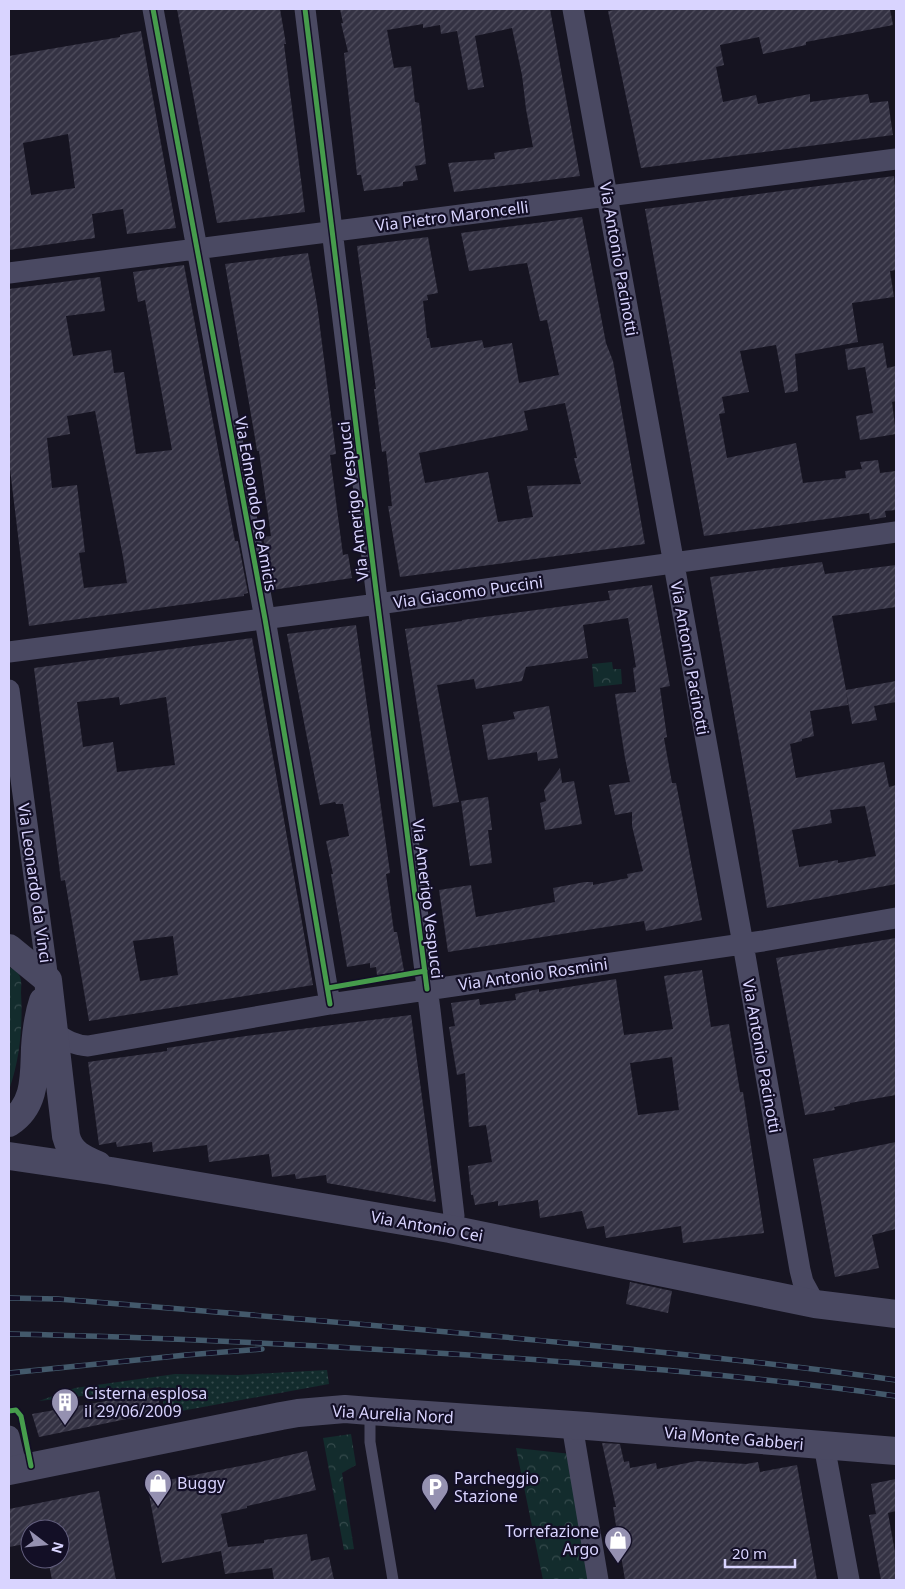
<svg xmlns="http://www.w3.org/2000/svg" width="905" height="1589" font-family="'Noto Sans',sans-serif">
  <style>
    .grass { fill: url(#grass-dots) }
    .park { fill: url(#park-crowns) }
    .building { fill: url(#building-hatch); fill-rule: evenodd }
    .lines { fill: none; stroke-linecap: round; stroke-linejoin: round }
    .service { stroke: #4a4962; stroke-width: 11 }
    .minor { stroke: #4a4962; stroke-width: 21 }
    .tertiary { stroke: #4a4962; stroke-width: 28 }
    .rail-casing { stroke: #43596b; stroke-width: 5.5 }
    .rail { stroke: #130f26; stroke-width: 4; stroke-dasharray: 11; stroke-linecap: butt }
    .cycleway-casing { stroke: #130f26; stroke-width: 8 }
    .cycleway { stroke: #469c4c; stroke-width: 5 }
    .labels { text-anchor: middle; stroke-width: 4.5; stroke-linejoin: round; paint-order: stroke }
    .street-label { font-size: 16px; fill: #d9d4ff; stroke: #130f26 }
    .poi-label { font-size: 16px; fill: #d9d4ff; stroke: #130f26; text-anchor: start }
  </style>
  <defs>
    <pattern id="grass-dots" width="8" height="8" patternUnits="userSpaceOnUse" patternTransform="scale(1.25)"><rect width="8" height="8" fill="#132c2d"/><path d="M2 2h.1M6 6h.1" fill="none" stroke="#354a4c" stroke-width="1.8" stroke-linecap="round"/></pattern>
    <pattern id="park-crowns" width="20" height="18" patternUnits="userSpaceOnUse" patternTransform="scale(1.25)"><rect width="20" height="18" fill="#132c2d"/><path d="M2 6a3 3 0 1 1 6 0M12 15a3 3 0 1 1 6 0" fill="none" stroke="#354a4c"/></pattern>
    <pattern id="building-hatch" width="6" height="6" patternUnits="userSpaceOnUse" patternTransform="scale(1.25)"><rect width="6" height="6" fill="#343243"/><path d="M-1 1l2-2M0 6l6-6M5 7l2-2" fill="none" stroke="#514f5f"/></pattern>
  </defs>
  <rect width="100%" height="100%" fill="#161421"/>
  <!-- grass -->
  <path class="grass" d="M 327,1370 L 329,1384 L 165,1414 L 161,1387 L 39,1401 L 75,1388 L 175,1374 L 238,1375 Z"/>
  <!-- park -->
  <path class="park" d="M 612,662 L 613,669 L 621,669 L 622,684 L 594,687 L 592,664 Z
    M 9,967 C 13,969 19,972 20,977 C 22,981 21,988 21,993 C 23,1025 20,1059 9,1090 Z
    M 351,1434 L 356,1465 L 342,1473 L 354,1549 L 344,1550 L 323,1438 Z
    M 516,1448 L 571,1454 L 592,1580 L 543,1580 Z"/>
  <!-- building -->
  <path class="building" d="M 177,9 L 280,9 L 286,44 L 284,44 L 305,212 L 217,223 Z
    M 340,9 L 550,9 L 580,176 L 454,192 L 448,163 L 495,159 L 494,153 L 533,147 L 526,109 L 522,75 L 512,28 L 475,36 L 484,87 L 468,90 L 457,31 L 441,34 L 440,25 L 423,28 L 423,24 L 387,30 L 394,68 L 411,66 L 415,102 L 419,103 L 426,164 L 415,166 L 418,180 L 403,182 L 403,186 L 364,191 L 361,175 L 357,175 L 344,53 L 348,52 L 341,23 L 343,23 Z
    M 622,9 L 890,9 L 893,25 L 806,42 L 806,45 L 763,54 L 759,37 L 720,45 L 724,65 L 716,67 L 723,102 L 756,95 L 758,104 L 810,94 L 810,102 L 868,94 L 870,103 L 888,101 L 893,135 L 641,168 L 608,11 Z
    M 141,31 L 176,228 L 127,234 L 123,209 L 92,214 L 95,238 L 9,250 L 9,56 L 120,37 L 120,35 ZM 68,134 L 75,188 L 31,195 L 23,143 Z
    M 894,176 L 896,199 L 896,270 L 890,271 L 894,297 L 852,303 L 858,342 L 795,354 L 798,391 L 785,393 L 776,345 L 740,351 L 749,392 L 722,397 L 725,413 L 719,414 L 727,458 L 796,443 L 803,483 L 846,478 L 845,471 L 862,469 L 860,462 L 878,460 L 880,473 L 896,471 L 896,510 L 885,511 L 886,517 L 870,520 L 869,513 L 704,536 L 645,209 Z
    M 582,217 L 606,343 L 613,361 L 645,544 L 400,577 L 388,506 L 392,506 L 386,451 L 382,452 L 374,389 L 376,389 L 357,246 L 428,237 L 438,293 L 427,295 L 428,300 L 423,301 L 427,338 L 429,338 L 431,348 L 482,340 L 484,348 L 512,343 L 519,383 L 559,375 L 547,320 L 540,321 L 527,263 L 469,271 L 461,233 ZM 565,403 L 577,458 L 574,458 L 581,484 L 527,486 L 533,517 L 498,522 L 488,472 L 425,483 L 419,453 L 528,430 L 524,411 Z
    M 308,253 L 317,304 L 336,454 L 330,455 L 337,509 L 343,555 L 348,554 L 352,578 L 272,590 L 263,537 L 271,536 L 259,451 L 257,451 L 255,438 L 225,264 Z
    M 184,265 L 235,541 L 238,541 L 248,593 L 244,594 L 244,596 L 29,626 L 9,461 L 9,289 L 100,277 L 105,311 L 66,316 L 73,356 L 111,350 L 114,373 L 124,372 L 136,454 L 172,450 L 145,300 L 138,302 L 133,272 ZM 95,411 L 123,557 L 127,583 L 84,588 L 79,553 L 85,552 L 77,485 L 52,488 L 47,438 L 70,434 L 67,416 Z
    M 883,343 L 887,368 L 896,366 L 896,401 L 892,402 L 896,434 L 860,440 L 856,416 L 873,413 L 865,367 L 848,370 L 845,349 Z
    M 822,562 L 825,574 L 896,565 L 896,607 L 832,616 L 846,690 L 896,681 L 896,702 L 874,706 L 877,720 L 852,724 L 846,691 L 848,705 L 810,711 L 814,736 L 802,739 L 802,741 L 790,744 L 796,778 L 884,762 L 889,787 L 896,785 L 896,884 L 767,908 L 754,826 L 710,577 ZM 865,806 L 876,856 L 838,863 L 838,860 L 799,867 L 792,830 L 832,823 L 830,810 Z
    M 652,585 L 670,686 L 660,688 L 667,737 L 664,738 L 672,783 L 676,783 L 702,920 L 646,931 L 644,921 L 448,952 L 439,890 L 471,885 L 476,917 L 555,902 L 553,888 L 585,882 L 593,882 L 593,885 L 628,878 L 627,874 L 643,871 L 632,826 L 632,812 L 615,815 L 609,785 L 630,782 L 625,758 L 615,694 L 636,692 L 633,668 L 636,667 L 628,618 L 583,625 L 588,658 L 526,667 L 522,681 L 476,689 L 474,679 L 437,685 L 459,802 L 433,807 L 405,629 L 462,621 L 462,620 L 610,600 L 608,591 Z
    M 356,625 L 390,873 L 386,874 L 394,932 L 397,932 L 404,971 L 377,975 L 376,967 L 370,968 L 370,963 L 347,967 L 331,874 L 333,874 L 326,841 L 349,836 L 343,804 L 336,804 L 335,802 L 320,805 L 287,634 Z
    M 252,638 L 313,985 L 89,1021 L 65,880 L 61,881 L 34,668 ZM 119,697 L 120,705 L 166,697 L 175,765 L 117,772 L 113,742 L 83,747 L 77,702 ZM 173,936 L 178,975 L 140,981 L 133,941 Z
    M 549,706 L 558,758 L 538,761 L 537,752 L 488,760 L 482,725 L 515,719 L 513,712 Z
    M 560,768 L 562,783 L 574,781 L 582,824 L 545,830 L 540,803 L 546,801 L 544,790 Z
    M 488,797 L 492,830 L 488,830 L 492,863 L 470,866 L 461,801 Z
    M 896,938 L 896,1095 L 850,1103 L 850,1104 L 834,1107 L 835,1110 L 805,1115 L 776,958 Z
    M 702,970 L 711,1027 L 729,1024 L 740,1092 L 743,1092 L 764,1233 L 683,1243 L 681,1226 L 606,1238 L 604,1226 L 587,1229 L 582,1211 L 540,1218 L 538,1200 L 498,1206 L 498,1201 L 475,1205 L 473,1195 L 471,1195 L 468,1166 L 492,1162 L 486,1125 L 469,1127 L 465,1073 L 457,1075 L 449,1027 L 455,1026 L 451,1003 L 479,999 L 480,1005 L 516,1000 L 515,994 L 539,989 L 539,992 L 616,979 L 624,1035 L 673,1029 L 664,976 ZM 672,1057 L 679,1110 L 638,1115 L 630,1063 Z
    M 411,1015 L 436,1202 L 327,1183 L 326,1175 L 296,1179 L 295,1174 L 272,1177 L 269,1154 L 209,1162 L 207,1145 L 153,1152 L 152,1142 L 117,1147 L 116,1142 L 99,1145 L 88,1062 L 167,1051 L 167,1048 L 246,1036 Z
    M 896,1142 L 896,1229 L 872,1235 L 879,1268 L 835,1277 L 813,1159 Z
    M 630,1282 L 672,1291 L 668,1313 L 626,1304 Z
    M 157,1392 L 161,1412 L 39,1437 L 32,1414 Z
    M 602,1443 L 620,1444 L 624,1462 L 629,1461 L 630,1468 L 656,1463 L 657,1469 L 697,1461 L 746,1464 L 758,1462 L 760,1472 L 797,1465 L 817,1580 L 625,1580 L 613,1507 L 616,1507 Z
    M 307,1451 L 316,1490 L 247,1506 L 247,1508 L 221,1514 L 228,1547 L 264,1543 L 264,1540 L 307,1534 L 311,1561 L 329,1557 L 334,1580 L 274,1580 L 272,1568 L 225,1574 L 221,1551 L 162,1563 L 147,1484 L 256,1463 Z
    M 896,1479 L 896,1511 L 888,1513 L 896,1558 L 896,1580 L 881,1580 L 869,1515 L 876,1514 L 871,1484 Z
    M 99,1491 L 116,1580 L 52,1580 L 48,1559 L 60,1559 L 60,1529 L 30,1529 L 30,1543 L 9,1547 L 9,1509 Z"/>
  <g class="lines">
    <!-- service -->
    <path class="service" d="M 370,1411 L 370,1442 L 393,1580"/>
    <!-- minor -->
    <path class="minor" d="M 153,9 L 265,619 L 330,1004
      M 305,9 L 376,590 L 430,1010 L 454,1216
      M 573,9 L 743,944 L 800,1270 L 803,1282 L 815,1304
      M 9,273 L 896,159
      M 9,652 L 378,604 L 896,532
      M 9,690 L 48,980
      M 55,1033 C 66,1040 74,1045 88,1046 L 330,1004 L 763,941 L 896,918
      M 572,1425 L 598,1580
      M 9,1436 L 17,1469
      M 824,1445 L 849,1580"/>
    <!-- tertiary -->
    <path class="tertiary" d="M 9,948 L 48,980 L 66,1136 C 70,1153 83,1159 98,1165
      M 9,1123 C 36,1106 34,1076 35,1048 C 36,1032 38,1016 43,1001
      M 9,1156 L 111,1171 L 450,1229 L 815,1304 L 896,1314
      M 9,1471 L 281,1416 L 298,1413 L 345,1409 L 370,1411 L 587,1426 L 896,1451"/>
    <!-- rail casing -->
    <g class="rail-casing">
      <path id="rail" d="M 9,1298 L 58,1299 C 231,1313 404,1327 577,1344 C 683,1354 790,1365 896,1380
        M 9,1334 C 162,1337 316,1345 469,1355 C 612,1365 754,1376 896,1396
        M 9,1373 L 186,1355 L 262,1349"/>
    </g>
    <!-- rail -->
    <use href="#rail" class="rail"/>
    <!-- cycleway casing -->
    <g class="cycleway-casing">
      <path id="cycleway" d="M 153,9 L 265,619 L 330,1004
        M 305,9 L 376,590 L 427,989
        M 328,988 L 425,971
        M 9,1411 L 16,1410 L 21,1416 L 31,1466"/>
    </g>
    <!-- cycleway -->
    <use href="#cycleway" class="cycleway"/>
  </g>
  <!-- icons -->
  <defs>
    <g id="building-pin" transform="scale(1.4375)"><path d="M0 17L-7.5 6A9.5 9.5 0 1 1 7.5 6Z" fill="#9591b1" stroke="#130f26"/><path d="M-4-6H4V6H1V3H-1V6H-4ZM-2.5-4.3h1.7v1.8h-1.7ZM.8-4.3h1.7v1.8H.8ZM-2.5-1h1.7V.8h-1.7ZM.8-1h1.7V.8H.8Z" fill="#fff"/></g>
    <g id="shop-pin" transform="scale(1.4375)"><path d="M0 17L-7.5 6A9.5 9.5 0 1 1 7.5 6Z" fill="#9591b1" stroke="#130f26"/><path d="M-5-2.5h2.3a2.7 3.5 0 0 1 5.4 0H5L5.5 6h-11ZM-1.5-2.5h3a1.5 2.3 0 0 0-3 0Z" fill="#fff"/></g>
    <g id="parking-pin" transform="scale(1.4375)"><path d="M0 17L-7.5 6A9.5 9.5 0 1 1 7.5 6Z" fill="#9591b1" stroke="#130f26"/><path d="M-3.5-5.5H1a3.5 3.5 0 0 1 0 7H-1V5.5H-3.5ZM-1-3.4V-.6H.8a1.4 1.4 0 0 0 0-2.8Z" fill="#fff"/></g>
  </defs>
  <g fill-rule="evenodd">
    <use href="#building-pin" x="65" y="1402"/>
    <use href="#shop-pin" x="158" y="1483"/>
    <use href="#parking-pin" x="435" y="1487"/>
    <use href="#shop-pin" x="618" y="1540"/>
  </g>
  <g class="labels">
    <!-- street labels -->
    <g class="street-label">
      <text transform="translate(452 216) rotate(-7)" y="6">Via Pietro Maroncelli</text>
      <text transform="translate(619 259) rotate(80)" y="6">Via Antonio Pacinotti</text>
      <text transform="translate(353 501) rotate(-97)" y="6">Via Amerigo Vespucci</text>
      <text transform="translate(256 504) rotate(80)" y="6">Via Edmondo De Amicis</text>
      <text transform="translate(468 592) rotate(-8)" y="6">Via Giacomo Puccini</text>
      <text transform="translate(690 658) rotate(80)" y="6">Via Antonio Pacinotti</text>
      <text transform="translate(35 883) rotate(82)" y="6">Via Leonardo da Vinci</text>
      <text transform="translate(428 899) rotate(83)" y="6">Via Amerigo Vespucci</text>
      <text transform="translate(533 974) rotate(-8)" y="6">Via Antonio Rosmini</text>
      <text transform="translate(762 1056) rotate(80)" y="6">Via Antonio Pacinotti</text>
      <text transform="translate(427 1226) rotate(10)" y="6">Via Antonio Cei</text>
      <text transform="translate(393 1414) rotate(3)" y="6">Via Aurelia Nord</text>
      <text transform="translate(734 1438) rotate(5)" y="6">Via Monte Gabberi</text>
    </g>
    <!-- poi labels -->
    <g class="poi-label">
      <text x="84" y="1399">Cisterna esplosa<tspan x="84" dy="18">il 29/06/2009</tspan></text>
      <text x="454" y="1484">Parcheggio<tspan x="454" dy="18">Stazione</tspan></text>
      <text x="177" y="1489">Buggy</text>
      <text x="599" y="1537" text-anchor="end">Torrefazione<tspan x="599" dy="18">Argo</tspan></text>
    </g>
  </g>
  <!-- border -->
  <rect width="905" height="1589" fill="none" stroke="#d9d4ff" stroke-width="20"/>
  <!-- north arrow -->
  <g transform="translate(45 1544) rotate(106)"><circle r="24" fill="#130f26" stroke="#625e7d"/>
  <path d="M0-4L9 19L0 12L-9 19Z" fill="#9591b1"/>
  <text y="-8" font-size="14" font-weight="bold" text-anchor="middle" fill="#d9d4ff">N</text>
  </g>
  <!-- scale -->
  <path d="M725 1559v8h70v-8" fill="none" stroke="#d9d4ff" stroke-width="2.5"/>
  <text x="732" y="1559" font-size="15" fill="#d9d4ff" stroke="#130f26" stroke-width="4" paint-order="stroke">20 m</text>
</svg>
